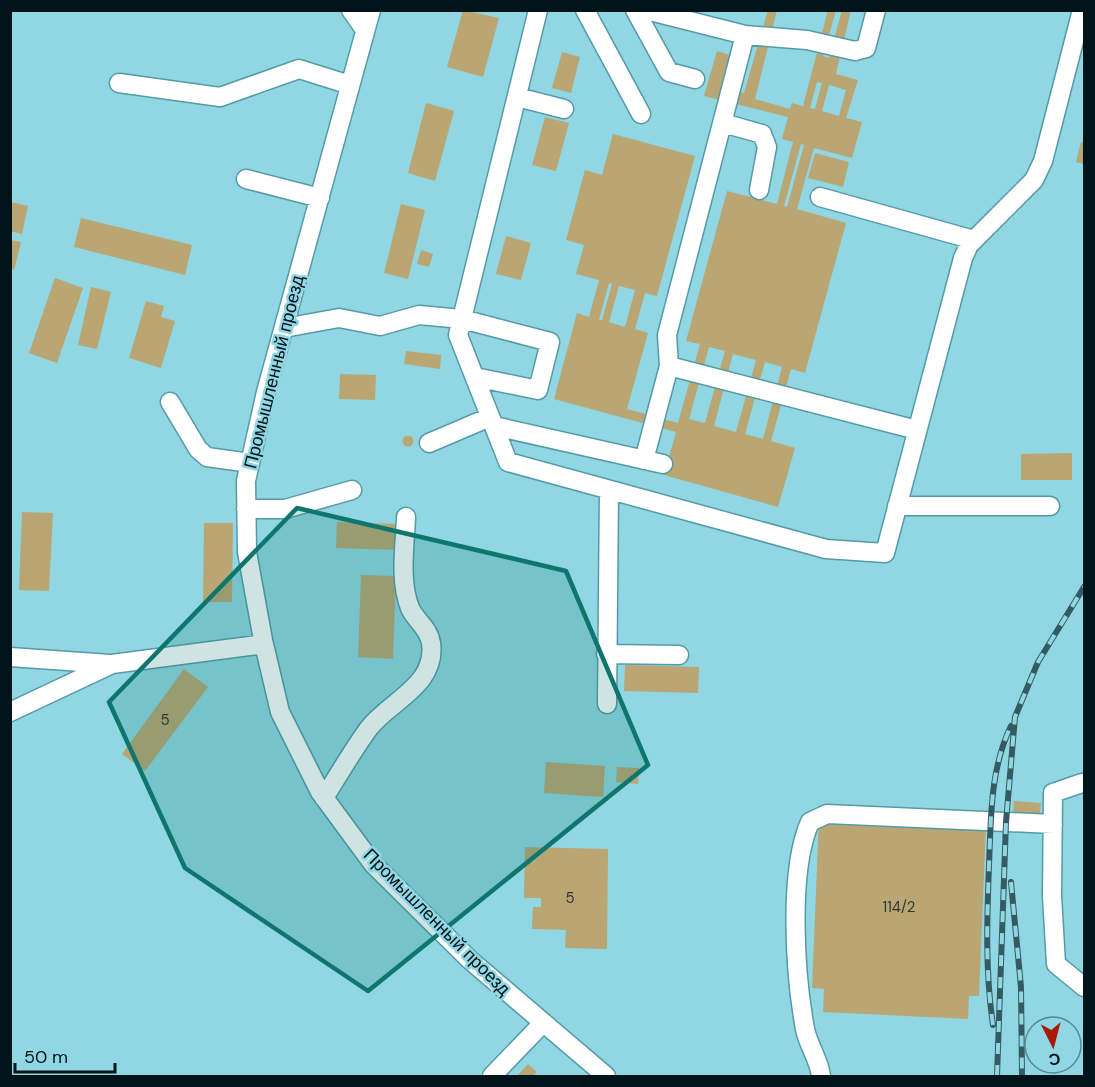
<svg xmlns="http://www.w3.org/2000/svg" width="1095" height="1087" font-family="'DM Sans',sans-serif">
  <style>
    .building { fill: #b9a672; fill-rule: evenodd }
    .lines { fill: none; stroke-linecap: round; stroke-linejoin: round }
    .minor-casing { stroke: #559ba7; stroke-width: 21 }
    .minor { stroke: #fff; stroke-width: 18 }
    .rail-casing { stroke: #345a62; stroke-width: 6 }
    .rail { stroke: #90d6e3; stroke-width: 4; stroke-dasharray: 11; stroke-linecap: butt }
    .marked { fill: #0f766e; fill-opacity: 0.2; stroke: #0f766e; stroke-width: 4.5; stroke-linejoin: round }
    .labels { text-anchor: middle; stroke-width: 5; stroke-linejoin: round; paint-order: stroke }
    .number-label { font-size: 15px; fill: #2e382f }
    .street-label { font-size: 18px; fill: #001419; stroke: #90d6e3 }
  </style>
  <rect width="100%" height="100%" fill="#90d6e3"/>
  <!-- building -->
  <path class="building" d="M 463,10 L 499,18 L 483,77 L 447,67 Z
    M 768,10 L 777,10 L 755,99 L 790,109 L 792,103 L 803,106 L 828,10 L 836,10 L 823,56 L 829,58 L 842,10 L 851,10 L 836,74 L 858,80 L 846,118 L 862,122 L 852,158 L 814,148 L 797,209 L 846,223 L 805,373 L 791,369 L 771,441 L 795,448 L 778,507 L 664,475 L 676,432 L 554,399 L 577,313 L 589,317 L 599,280 L 576,274 L 584,245 L 566,240 L 585,170 L 602,175 L 613,134 L 695,156 L 657,296 L 645,293 L 635,329 L 648,333 L 627,409 L 678,423 L 700,344 L 686,341 L 727,191 L 777,204 L 793,142 L 782,139 L 788,117 L 704,96 L 717,51 L 730,55 L 721,87 L 744,93 ZM 817,82 L 822,83 L 815,109 L 810,108 ZM 829,85 L 846,90 L 839,116 L 822,111 ZM 801,144 L 804,145 L 787,207 L 784,206 ZM 609,283 L 612,284 L 602,320 L 599,320 ZM 619,286 L 635,290 L 625,327 L 609,322 ZM 709,347 L 725,351 L 705,423 L 689,419 ZM 733,354 L 756,360 L 736,432 L 714,426 ZM 765,362 L 782,367 L 763,439 L 745,434 Z
    M 562,52 L 580,57 L 571,93 L 552,88 Z
    M 426,103 L 454,111 L 435,181 L 408,173 Z
    M 545,117 L 569,123 L 556,171 L 532,165 Z
    M 1081,142 L 1084,142 L 1084,164 L 1076,162 Z
    M 815,153 L 849,162 L 843,187 L 808,178 Z
    M 10,202 L 28,206 L 22,234 L 10,231 Z
    M 401,204 L 425,210 L 408,279 L 384,273 Z
    M 81,218 L 192,245 L 185,275 L 74,247 Z
    M 506,236 L 531,243 L 521,280 L 496,274 Z
    M 10,240 L 21,242 L 14,270 L 10,269 Z
    M 421,250 L 433,254 L 429,267 L 417,264 Z
    M 55,278 L 83,288 L 57,363 L 29,353 Z
    M 91,287 L 111,292 L 97,349 L 78,345 Z
    M 146,301 L 164,306 L 161,317 L 175,321 L 161,368 L 129,358 Z
    M 406,351 L 441,355 L 440,369 L 404,364 Z
    M 340,374 L 376,375 L 375,400 L 339,399 Z
    M402.5 441a5.5 5.5 0 1 1 11 0a5.5 5.5 0 1 1-11 0Z
    M 1072,453 L 1072,480 L 1021,480 L 1021,454 Z
    M 22,512 L 53,513 L 49,591 L 19,590 Z
    M 337,522 L 399,524 L 398,550 L 336,548 Z
    M 204,523 L 233,523 L 232,602 L 203,602 Z
    M 361,575 L 396,576 L 393,659 L 358,657 Z
    M 625,665 L 699,667 L 698,693 L 624,691 Z
    M 184,669 L 208,687 L 145,771 L 122,754 Z
    M 546,762 L 605,766 L 603,797 L 544,793 Z
    M 617,767 L 639,768 L 638,784 L 616,782 Z
    M 1014,801 L 1041,803 L 1040,815 L 1013,814 Z
    M 819,818 L 986,825 L 979,996 L 969,996 L 968,1019 L 823,1012 L 824,989 L 812,988 Z
    M 525,847 L 608,849 L 607,949 L 565,948 L 566,930 L 532,929 L 533,907 L 541,907 L 541,898 L 524,898 Z
    M 528,1064 L 537,1072 L 533,1076 L 520,1076 L 518,1075 Z"/>
  <g class="lines">
    <!-- minor casing -->
    <g class="minor-casing">
      <path id="minor" d="M 351,10 L 365,30
        M 371,10 L 266,392 L 246,481 L 247,552 L 263,640 L 280,712 L 320,792 L 373,864 L 470,960 L 606,1076
        M 538,10 L 458,335 L 508,462 L 826,549 L 885,553 L 963,258 L 969,245 L 1034,180 L 1043,161 L 1082,10
        M 585,10 L 641,114
        M 635,10 L 669,72 L 695,79
        M 646,10 L 745,35 L 807,40 L 855,51 L 866,48 L 876,10
        M 119,83 L 220,97 L 299,69 L 350,85
        M 517,97 L 564,109
        M 723,123 L 762,134 L 767,147 L 759,190
        M 246,179 L 320,198
        M 820,197 L 974,240
        M 284,328 L 339,318 L 380,326 L 419,315 L 462,319 L 550,342 L 538,390 L 475,377
        M 669,366 L 917,430
        M 170,402 L 198,449 L 207,457 L 250,463
        M 494,426 L 663,464
        M 429,443 L 490,417
        M 644,460 L 669,366 L 667,335 L 745,35
        M 897,506 L 1050,506
        M 246,509 L 285,509 L 352,490
        M 606,654 L 679,655
        M 10,657 L 110,664
        M 607,704 L 609,490
        M 10,712 L 112,664 L 264,644
        M 1082,783 L 1053,793 L 1052,896 L 1056,964 L 1084,987
        M 324,798 C 339,774 353,750 369,728 C 390,701 437,685 431,643 C 429,628 415,620 410,608 C 399,580 405,546 406,517
        M 492,1076 L 542,1024
        M 821,1076 C 819,1059 808,1045 805,1029 C 795,975 788,871 810,822 L 827,814 L 1053,824"/>
    </g>
    <!-- minor -->
    <use href="#minor" class="minor"/>
    <!-- rail casing -->
    <g class="rail-casing">
      <path id="rail" d="M 1011,882 L 1021,987 L 1022,1076
        M 993,1025 C 985,971 987,919 989,865 C 991,818 990,769 1011,726
        M 997,1076 L 1006,822 L 1015,717 L 1038,662 L 1084,587"/>
    </g>
    <!-- rail -->
    <use href="#rail" class="rail"/>
  </g>
  <!-- marked area -->
  <path class="marked" d="M 297,508 L 566,571 L 648,765 L 368,991 L 185,868 L 109,702 Z"/>
  <g class="labels">
    <!-- number labels -->
    <g class="number-label">
      <text x="165" y="725">5</text>
      <text x="570" y="903">5</text>
      <text x="899" y="912">114/2</text>
    </g>
    <!-- street labels -->
    <g class="street-label">
      <text transform="translate(274 372) rotate(-76)" y="6">Промышленный проезд</text>
      <text transform="translate(437 922) rotate(45)" y="6">Промышленный проезд</text>
    </g>
  </g>
  <!-- border -->
  <rect width="1095" height="1087" fill="none" stroke="#001419" stroke-width="24"/>
  <!-- north arrow -->
  <g transform="translate(1053 1045) rotate(174)"><circle r="28" fill="#90d6e3" stroke="#568892" stroke-width="1.5"/>
  <path d="M0-4.5L10 22L0 15L-10 22Z" fill="#aa1908"/>
  <text y="-9" font-size="16" font-weight="bold" text-anchor="middle" fill="#001419">С</text>
  </g>
  <!-- scale -->
  <path d="M15 1063v9h100v-9" fill="none" stroke="#001419" stroke-width="3"/>
  <text x="24" y="1063" font-size="18" fill="#001419" stroke="#90d6e3" stroke-width="4.5" paint-order="stroke">50 m</text>
</svg>
